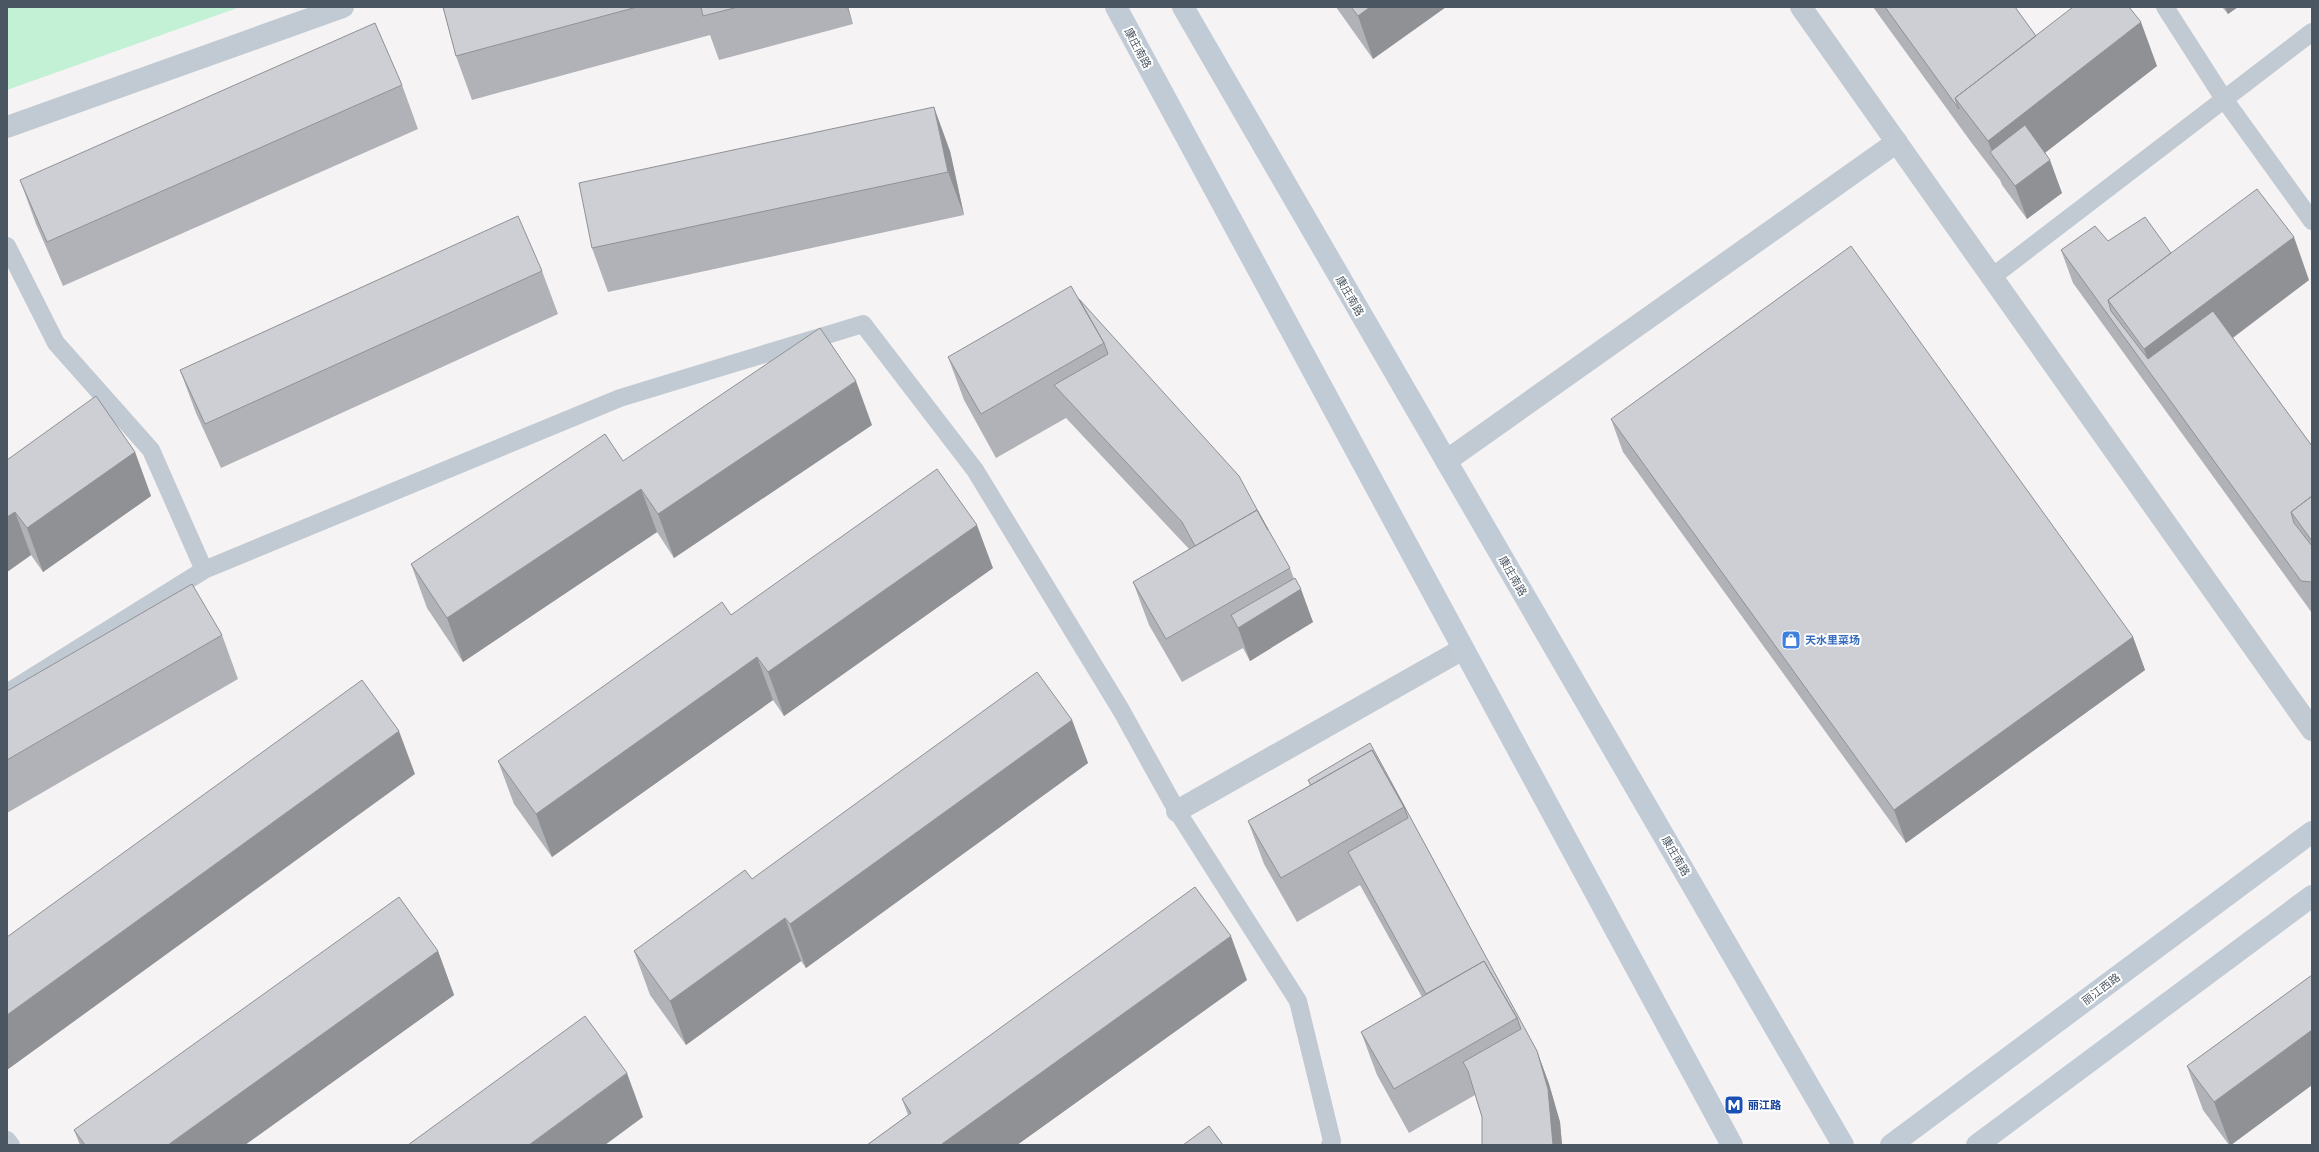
<svg xmlns="http://www.w3.org/2000/svg" width="2319" height="1152" font-family="'Asap Condensed','Noto Sans SC',sans-serif">
  <style>
    .green { fill: #c3f1d5 }
    .lines { fill: none; stroke-linecap: round; stroke-linejoin: round }
    .lane { stroke: #c1cad2; stroke-width: 18 }
    .street { stroke: #c1cad2; stroke-width: 22 }
    .secondary { stroke: #c1cbd6; stroke-width: 22 }
    .wall { fill: #b0b2b7 }
    .shaded-wall { fill: #909195 }
    .building { fill: #cdcfd5; stroke: #909195 }
    .labels { text-anchor: middle; stroke-width: 4; stroke-linejoin: round; paint-order: stroke }
    .street-label { font-size: 11px; fill: #4a5661; stroke: #fff }
    .shop-label { font-size: 11px; font-weight: bold; fill: #366cbe; stroke: #fff; text-anchor: start }
    .transit-label { font-size: 11px; font-weight: bold; fill: #164399; stroke: #fff; text-anchor: start }
  </style>
  <rect width="100%" height="100%" fill="#f5f3f3"/>
  <!-- green -->
  <path class="green" d="M 7,7 L 240,7 L 7,90 Z"/>
  <g class="lines">
    <!-- lane -->
    <path class="lane" d="M 2165,7 L 2224,99 L 2312,221
      M 7,246 L 56,343 L 151,450 L 204,570 L 620,398 L 863,324 L 975,470 L 1121,710 L 1177,811 L 1298,1001 L 1332,1141 L 1330,1145
      M 1992,277 L 2312,32
      M 7,693 L 204,570
      M 7,1140 L 11,1145"/>
    <!-- street -->
    <path class="street" d="M 1801,7 L 2312,730
      M 7,127 L 343,7
      M 1446,461 L 1897,142
      M 1177,811 L 1463,649"/>
    <!-- secondary -->
    <path class="secondary" d="M 1116,7 L 1732,1145
      M 1183,7 L 1843,1145
      M 1891,1145 L 2312,832
      M 1977,1145 L 2312,896"/>
  </g>
  <!-- wall -->
  <path class="wall" d="M 443,7 L 848,7 L 853,24 L 719,60 L 710,35 L 472,100 L 456,56 Z
    M 1336,7 L 1446,7 L 1373,59 Z
    M 1873,7 L 2015,7 L 2036,36 L 2157,66 L 2045,152 L 2062,193 L 2027,219 L 2002,185 L 2000,180 L 1971,142 Z
    M 2222,7 L 2238,7 L 2228,14 Z
    M 402,85 L 418,129 L 63,286 L 36,224 L 20,180 Z
    M 950,151 L 964,215 L 608,292 L 592,248 Z
    M 2108,241 L 2171,253 L 2309,280 L 2233,338 L 2312,446 L 2312,613 L 2073,283 L 2061,250 Z
    M 542,271 L 558,314 L 221,468 L 196,413 L 180,370 Z
    M 1079,299 L 1268,530 L 1290,568 L 1294,579 L 1313,622 L 1250,661 L 1243,648 L 1182,682 L 1149,625 L 1133,582 L 1189,549 L 1066,418 L 996,458 L 964,400 L 948,357 Z
    M 1611,419 L 2133,637 L 2145,670 L 1906,843 L 1623,452 Z
    M 872,425 L 674,558 L 657,532 L 463,662 L 427,608 L 411,564 L 623,461 Z
    M 135,452 L 151,496 L 43,572 L 31,555 L 7,572 L 7,460 Z
    M 993,568 L 784,716 L 773,700 L 552,857 L 514,804 L 498,761 L 731,615 Z
    M 222,635 L 238,679 L 7,813 L 7,691 Z
    M 1072,720 L 1088,763 L 806,968 L 801,961 L 686,1045 L 650,995 L 634,951 L 752,879 Z
    M 1370,743 L 1537,1051 L 1549,1084 L 1560,1122 L 1562,1145 L 1482,1145 L 1482,1117 L 1475,1095 L 1409,1133 L 1377,1075 L 1361,1032 L 1422,997 L 1360,885 L 1297,922 L 1264,864 L 1248,821 L 1310,785 L 1308,780 Z
    M 438,951 L 454,995 L 245,1145 L 80,1145 L 74,1130 Z
    M 2312,975 L 2312,1085 L 2231,1145 L 2229,1145 L 2203,1110 L 2187,1066 Z
    M 1247,980 L 1017,1145 L 867,1145 L 908,1115 L 902,1099 Z"/>
  <!-- shaded-wall -->
  <path class="shaded-wall" d="M 847,7 L 848,7 L 853,24 Z
    M 1370,7 L 1446,7 L 1373,59 L 1358,16 Z
    M 2225,7 L 2238,7 L 2228,14 Z
    M 2141,22 L 2157,66 L 2010,180 L 1994,157 L 1988,141 Z
    M 934,107 L 950,151 L 964,215 L 948,172 Z
    M 2050,160 L 2062,193 L 2027,219 L 2015,186 Z
    M 2294,237 L 2309,280 L 2163,390 L 2156,381 L 2144,349 Z
    M 856,381 L 872,425 L 674,558 L 658,514 Z
    M 135,452 L 151,496 L 43,572 L 27,528 Z
    M 641,489 L 657,532 L 463,662 L 447,618 Z
    M 15,512 L 31,555 L 7,572 L 7,517 Z
    M 977,525 L 993,568 L 784,716 L 768,672 Z
    M 1301,589 L 1313,622 L 1250,661 L 1238,628 Z
    M 2133,637 L 2145,670 L 1906,843 L 1894,810 Z
    M 757,657 L 773,700 L 552,857 L 536,814 Z
    M 1072,720 L 1088,763 L 806,968 L 790,924 Z
    M 399,731 L 415,774 L 7,1070 L 7,1015 Z
    M 785,918 L 801,961 L 686,1045 L 670,1001 Z
    M 1231,936 L 1247,980 L 1017,1145 L 942,1145 L 942,1144 Z
    M 438,951 L 454,995 L 245,1145 L 168,1145 Z
    M 2312,1030 L 2312,1085 L 2231,1145 L 2230,1145 L 2214,1102 Z
    M 1537,1051 L 1549,1084 L 1560,1122 L 1562,1145 L 1553,1145 Z
    M 627,1073 L 643,1117 L 605,1145 L 529,1145 Z"/>
  <!-- building -->
  <path class="building" d="M 443,7 L 637,7 L 456,56 Z
    M 701,7 L 738,7 L 703,16 Z
    M 1351,7 L 1370,7 L 1358,16 Z
    M 1885,7 L 2015,7 L 2036,36 L 1955,98 L 1959,109 Z
    M 2073,7 L 2129,7 L 2141,22 L 1988,141 L 1955,98 Z
    M 375,23 L 402,85 L 47,242 L 20,180 Z
    M 934,107 L 948,172 L 592,248 L 579,183 Z
    M 2025,125 L 2050,160 L 2015,186 L 1990,152 Z
    M 2257,189 L 2294,237 L 2144,349 L 2108,300 Z
    M 518,216 L 542,271 L 205,424 L 180,370 Z
    M 2145,217 L 2171,253 L 2108,300 L 2111,311 L 2148,359 L 2213,311 L 2312,446 L 2312,496 L 2291,512 L 2294,523 L 2312,546 L 2312,582 L 2301,581 L 2061,250 L 2095,226 L 2108,241 Z
    M 1851,246 L 2133,637 L 1894,810 L 1611,419 Z
    M 1071,286 L 1104,343 L 981,414 L 948,357 Z
    M 1079,299 L 1239,476 L 1268,530 L 1257,510 L 1195,546 L 1182,522 L 1054,385 L 1108,354 L 1104,343 Z
    M 820,328 L 856,381 L 658,514 L 641,489 L 447,618 L 411,564 L 605,434 L 623,461 Z
    M 96,396 L 135,452 L 27,528 L 15,512 L 7,517 L 7,460 Z
    M 937,469 L 977,525 L 768,672 L 757,657 L 536,814 L 498,761 L 722,602 L 731,615 Z
    M 2312,496 L 2312,541 L 2291,512 Z
    M 1257,510 L 1290,568 L 1166,639 L 1133,582 Z
    M 1295,578 L 1301,589 L 1238,628 L 1231,615 Z
    M 192,584 L 222,635 L 7,760 L 7,691 Z
    M 1037,672 L 1072,720 L 790,924 L 785,918 L 670,1001 L 634,951 L 745,870 L 752,879 Z
    M 362,680 L 399,731 L 7,1015 L 7,937 Z
    M 1370,743 L 1537,1051 L 1548,1089 L 1553,1145 L 1482,1145 L 1482,1117 L 1468,1071 L 1463,1062 L 1521,1029 L 1517,1018 L 1484,961 L 1426,994 L 1348,852 L 1408,818 L 1404,807 L 1372,750 L 1311,785 L 1308,780 Z
    M 1372,750 L 1404,807 L 1281,878 L 1248,821 Z
    M 1195,887 L 1231,936 L 942,1144 L 942,1145 L 867,1145 L 911,1113 L 902,1099 Z
    M 399,897 L 438,951 L 168,1145 L 85,1145 L 74,1130 Z
    M 1484,961 L 1517,1018 L 1394,1089 L 1361,1032 Z
    M 2312,975 L 2312,1030 L 2214,1102 L 2187,1066 Z
    M 585,1016 L 627,1073 L 529,1145 L 408,1145 Z
    M 1209,1126 L 1223,1145 L 1183,1145 Z"/>
  <!-- icons -->
  <defs>
    <g id="shop-square" transform="scale(1)"><rect x="-9" y="-9" width="18" height="18" rx="4" fill="#3f7fe0" stroke="#fff"/><path d="M-5-2.5h2.3a2.7 3.5 0 0 1 5.4 0H5L5.5 6h-11ZM-1.5-2.5h3a1.5 2.3 0 0 0-3 0Z" fill="#fff"/></g>
    <g id="metro-square" transform="scale(1)"><rect x="-9" y="-9" width="18" height="18" rx="4" fill="#1a4fb4" stroke="#fff"/><path d="M-5.5 5V-5H-3L0 0L3-5H5.5V5H3V-.5L0 4L-3-.5V5Z" fill="#fff"/></g>
  </defs>
  <g fill-rule="evenodd">
    <use href="#shop-square" x="1791" y="640"/>
    <use href="#metro-square" x="1734" y="1105"/>
  </g>
  <g class="labels">
    <!-- street labels -->
    <g class="street-label">
      <text transform="translate(1138 48) rotate(62)" y="4">康庄南路</text>
      <text transform="translate(1350 296) rotate(60)" y="4">康庄南路</text>
      <text transform="translate(1513 576) rotate(60)" y="4">康庄南路</text>
      <text transform="translate(1676 856) rotate(60)" y="4">康庄南路</text>
      <text transform="translate(2101 989) rotate(-37)" y="4">丽江西路</text>
    </g>
    <!-- shop labels -->
    <g class="shop-label">
      <text x="1805" y="644">天水里菜场</text>
    </g>
    <!-- transit labels -->
    <g class="transit-label">
      <text x="1748" y="1109">丽江路</text>
    </g>
  </g>
  <!-- border -->
  <rect width="2319" height="1152" fill="none" stroke="#4a5661" stroke-width="16"/>
</svg>
